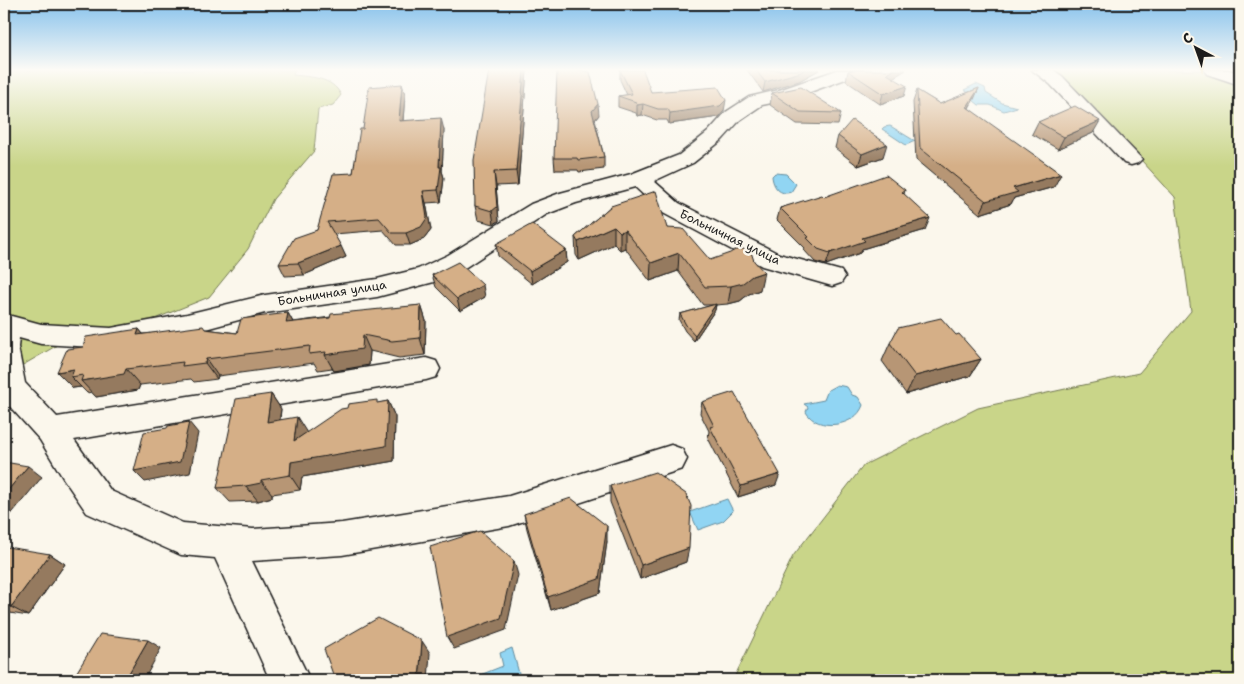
<svg xmlns="http://www.w3.org/2000/svg" width="1244" height="684" font-family="'Shantell Sans',sans-serif">
  <style>
    .green { fill: #c9d589; stroke: #727852 }
    .water { fill: #91d5f3; stroke: #628b9d }
    .lines { fill: none; stroke-linecap: round; stroke-linejoin: round }
    .minor-casing { stroke: #1c1c1c; stroke-width: 3 }
    .minor { fill: #fbf7ec; fill-rule: evenodd }
    .wall { fill: #b79674; stroke: #1c1c1c }
    .shaded-wall { fill: #957a5e; stroke: #1c1c1c }
    .building { fill: #d5af87; stroke: #1c1c1c }
    .labels { text-anchor: middle; stroke-width: 5; stroke-linejoin: round; paint-order: stroke }
    .street-label { font-size: 12px; fill: #1c1c1c; stroke: #fbf7ec }
  </style>
  <rect width="100%" height="100%" fill="#fbf7ec"/>
  <filter id="ink" filterUnits="userSpaceOnUse"><feTurbulence type="fractalNoise" baseFrequency=".02" numOctaves="2"/><feDisplacementMap in="SourceGraphic" scale="10" xChannelSelector="R" yChannelSelector="G"/><feConvolveMatrix kernelMatrix="1 2 1 2 8 2 1 2 1" color-interpolation-filters="sRGB"/></filter>
  <g filter="url(#ink)">
    <!-- green -->
    <path class="green" d="M 4,70 L 295,70 L 293,75 C 311,77 332,77 341,95 L 333,105 L 318,109 L 314,151 L 273,199 L 248,249 L 209,297 L 147,322 L 73,336 L 4,376 Z
      M 1048,70 L 1240,70 L 1240,680 L 733,680 L 793,556 L 864,465 L 978,408 L 1139,373 L 1191,311 L 1175,197 L 1086,100 Z"/>
    <!-- water -->
    <path class="water" d="M 976,84 L 985,88 L 986,93 L 1002,103 L 1017,107 L 1004,111 L 990,105 L 979,105 L 973,100 L 974,96 L 964,90 Z
      M 890,126 L 892,127 L 915,141 L 906,145 L 882,129 L 884,127 Z
      M 775,173 L 786,174 L 796,184 L 791,192 C 780,196 773,187 772,176 Z
      M 837,385 L 847,387 L 852,395 L 858,397 L 863,405 C 856,427 817,432 806,412 L 808,407 L 804,404 L 824,400 L 828,390 Z
      M 727,499 L 733,511 L 723,521 L 698,530 L 690,512 Z
      M 512,648 L 520,677 L 513,680 L 476,680 L 475,677 L 503,666 L 500,653 Z"/>
    <g class="lines">
      <!-- minor casing -->
      <g class="minor-casing">
        <path id="minor" d="M 837,70 L 862,70 L 859,74 L 791,99 L 762,105 L 740,120 L 722,140 L 693,163 L 654,181 L 679,203 L 779,254 L 841,271 L 845,277 L 841,283 L 832,286 L 762,266 L 663,213 L 635,187 L 576,203 L 547,214 L 466,267 L 434,282 L 377,297 L 265,313 L 187,334 L 111,348 L 41,344 L 19,338 L 18,347 L 25,383 L 57,417 L 426,358 L 436,361 L 440,369 L 436,377 L 426,380 L 74,440 L 111,491 L 183,523 L 253,529 L 342,523 L 509,496 L 671,445 L 682,449 L 687,459 L 682,469 L 509,526 L 342,555 L 252,561 L 310,680 L 270,680 L 215,558 L 181,555 L 87,513 L 63,478 L 40,440 L 4,400 L 4,314 L 41,324 L 111,328 L 187,314 L 265,295 L 377,279 L 418,269 L 448,255 L 531,204 L 560,193 L 631,174 L 679,155 L 708,132 L 726,112 L 749,97 L 779,90 Z
          M 1032,70 L 1053,70 L 1062,76 L 1138,155 L 1142,159 L 1138,163 L 1131,165 L 1124,163 L 1050,84 Z
          M 1204,70 L 1229,70 L 1240,74 L 1240,85 L 1207,74 Z"/>
      </g>
      <!-- minor -->
      <use href="#minor" class="minor"/>
    </g>
    <!-- wall -->
    <path class="wall" d="M 489,70 L 527,70 L 518,185 L 496,186 L 499,221 L 494,224 L 478,220 L 475,206 Z
      M 620,70 L 651,92 L 724,111 L 719,117 L 669,124 L 667,120 L 657,120 L 642,115 L 637,116 L 636,113 L 618,107 L 618,96 L 627,95 L 620,80 Z
      M 747,70 L 819,70 L 799,81 L 763,92 Z
      M 848,71 L 893,78 L 904,96 L 880,104 L 846,81 Z
      M 402,84 L 405,95 L 403,121 L 444,130 L 442,171 L 444,178 L 441,202 L 426,203 L 431,230 L 424,239 L 410,245 L 396,245 L 383,230 L 334,234 L 346,257 L 304,275 L 285,276 L 279,264 L 317,230 L 353,173 L 363,129 Z
      M 979,88 L 974,99 L 969,108 L 1054,187 L 1014,198 L 1011,204 L 980,214 L 916,160 L 913,102 L 917,90 L 940,104 Z
      M 772,93 L 841,113 L 838,125 L 797,124 L 770,105 Z
      M 599,115 L 595,120 L 604,157 L 604,169 L 579,172 L 578,170 L 555,170 L 554,158 Z
      M 1038,122 L 1093,133 L 1058,149 L 1032,134 Z
      M 838,136 L 883,157 L 858,166 L 835,148 Z
      M 905,190 L 904,194 L 925,230 L 862,249 L 860,253 L 826,265 L 815,262 L 804,250 L 805,248 L 777,220 L 780,208 L 824,197 Z
      M 611,206 L 667,228 L 710,260 L 760,290 L 749,294 L 740,301 L 728,304 L 716,305 L 715,310 L 694,341 L 685,331 L 679,320 L 680,314 L 713,305 L 703,305 L 678,271 L 650,281 L 625,248 L 620,250 L 614,244 L 579,260 L 576,255 L 575,237 Z
      M 496,244 L 566,250 L 567,262 L 532,284 L 498,256 Z
      M 432,275 L 485,297 L 460,311 L 436,287 Z
      M 421,305 L 426,321 L 425,355 L 399,358 L 370,351 L 369,365 L 334,371 L 332,368 L 318,370 L 314,363 L 218,376 L 217,379 L 194,382 L 191,379 L 140,385 L 138,390 L 96,397 L 92,392 L 87,393 L 81,387 L 73,388 L 57,372 L 83,347 L 139,329 L 143,334 L 205,329 L 237,333 L 288,313 L 293,322 Z
      M 956,335 L 981,359 L 970,376 L 906,394 L 882,361 L 890,343 Z
      M 271,394 L 281,409 L 280,420 L 307,433 L 379,403 L 388,401 L 395,417 L 394,461 L 302,477 L 300,490 L 272,494 L 272,497 L 258,501 L 230,502 L 217,488 Z
      M 702,402 L 776,485 L 738,497 L 708,438 L 709,431 L 700,413 Z
      M 610,486 L 686,562 L 640,579 L 610,502 Z
      M 524,514 L 607,541 L 600,593 L 551,610 L 527,529 Z
      M 4,552 L 50,554 L 65,564 L 28,616 L 4,612 Z"/>
    <!-- shaded-wall -->
    <path class="shaded-wall" d="M 524,70 L 527,70 L 518,185 L 516,171 Z
      M 804,70 L 819,70 L 799,81 L 763,92 L 765,82 Z
      M 894,70 L 906,70 L 884,83 L 887,74 Z
      M 402,84 L 405,95 L 402,132 L 399,121 Z
      M 907,86 L 904,96 L 880,104 L 883,94 Z
      M 979,88 L 974,99 L 962,119 L 967,107 Z
      M 726,100 L 724,111 L 719,117 L 669,124 L 670,113 Z
      M 598,104 L 599,115 L 593,122 L 592,111 Z
      M 643,104 L 642,115 L 637,116 L 637,105 Z
      M 441,118 L 444,130 L 442,171 L 444,178 L 441,202 L 438,190 Z
      M 1100,121 L 1093,133 L 1058,149 L 1064,137 Z
      M 887,144 L 883,157 L 858,166 L 862,154 Z
      M 494,172 L 496,186 L 499,221 L 494,224 L 492,211 Z
      M 1061,174 L 1054,187 L 1014,198 L 1011,204 L 980,214 L 986,201 L 1013,188 Z
      M 423,191 L 426,203 L 431,230 L 424,239 L 410,245 L 406,233 Z
      M 930,218 L 925,230 L 862,249 L 860,253 L 826,265 L 830,253 L 862,238 Z
      M 614,226 L 614,244 L 579,260 L 578,242 Z
      M 625,230 L 625,248 L 620,250 L 620,232 Z
      M 341,246 L 346,257 L 304,275 L 298,263 Z
      M 566,250 L 567,262 L 532,284 L 530,271 Z
      M 679,253 L 678,271 L 650,281 L 651,263 Z
      M 764,272 L 760,290 L 749,294 L 740,301 L 728,304 L 731,286 L 752,276 Z
      M 483,285 L 485,297 L 460,311 L 457,299 Z
      M 716,304 L 715,310 L 694,341 L 695,335 Z
      M 421,305 L 426,321 L 425,355 L 420,338 Z
      M 288,313 L 297,330 L 286,323 Z
      M 139,329 L 152,346 L 137,335 Z
      M 363,335 L 370,351 L 369,365 L 334,371 L 325,355 Z
      M 206,359 L 218,376 L 217,379 L 205,363 Z
      M 981,359 L 970,376 L 906,394 L 915,376 Z
      M 74,369 L 71,377 L 81,387 L 73,388 L 57,372 Z
      M 126,369 L 140,385 L 138,390 L 96,397 L 81,381 Z
      M 271,394 L 281,409 L 277,437 L 267,422 Z
      M 388,401 L 395,417 L 394,461 L 302,477 L 300,490 L 290,475 L 291,462 Z
      M 297,417 L 307,433 L 294,441 Z
      M 189,422 L 198,433 L 190,473 L 145,482 L 134,471 Z
      M 28,466 L 42,477 L 8,518 L 4,515 L 4,495 Z
      M 780,474 L 776,485 L 738,497 L 741,486 Z
      M 261,480 L 272,494 L 272,497 L 258,501 L 246,486 Z
      M 607,526 L 607,541 L 600,593 L 551,610 L 548,597 Z
      M 689,548 L 686,562 L 640,579 L 641,565 Z
      M 50,554 L 65,564 L 28,616 L 11,607 Z
      M 514,561 L 518,575 L 506,630 L 454,649 L 447,637 Z
      M 148,640 L 161,648 L 144,680 L 125,680 Z
      M 422,641 L 430,653 L 428,680 L 419,680 Z"/>
    <!-- building -->
    <path class="building" d="M 489,70 L 524,70 L 516,171 L 494,172 L 497,207 L 492,211 L 475,206 L 474,160 Z
      M 557,70 L 583,70 L 583,71 L 590,72 L 598,104 L 592,111 L 604,157 L 578,160 L 577,158 L 554,158 Z
      M 620,70 L 643,70 L 651,92 L 718,87 L 726,100 L 720,106 L 670,113 L 668,109 L 658,109 L 643,104 L 637,105 L 636,102 L 618,96 L 632,94 Z
      M 756,70 L 804,70 L 801,72 L 765,82 Z
      M 853,70 L 894,70 L 887,74 L 907,86 L 883,94 L 848,71 Z
      M 402,84 L 399,121 L 441,118 L 439,167 L 441,167 L 438,190 L 423,191 L 427,218 L 421,227 L 406,233 L 392,233 L 379,218 L 327,222 L 341,246 L 298,263 L 279,264 L 294,238 L 317,230 L 333,174 L 353,173 L 360,129 L 363,129 L 369,87 Z
      M 801,87 L 841,113 L 800,112 L 772,93 Z
      M 979,88 L 967,107 L 1061,174 L 1013,188 L 1018,192 L 986,201 L 920,148 L 917,90 L 940,104 Z
      M 1075,106 L 1100,121 L 1064,137 L 1038,122 Z
      M 852,120 L 887,144 L 862,154 L 838,136 Z
      M 886,175 L 905,190 L 902,192 L 930,218 L 862,238 L 865,241 L 830,253 L 818,249 L 807,238 L 809,237 L 780,208 L 822,195 L 824,197 Z
      M 656,191 L 667,228 L 683,229 L 710,260 L 730,253 L 735,250 L 743,249 L 751,252 L 754,261 L 764,272 L 752,276 L 743,283 L 731,286 L 705,287 L 679,253 L 651,263 L 625,230 L 620,232 L 614,226 L 578,242 L 575,237 L 611,206 Z
      M 532,224 L 566,250 L 530,271 L 496,244 Z
      M 458,262 L 483,285 L 457,299 L 432,275 Z
      M 716,304 L 695,335 L 686,325 L 680,314 Z
      M 421,305 L 420,338 L 392,341 L 363,335 L 362,349 L 325,355 L 326,352 L 309,354 L 310,346 L 206,359 L 205,363 L 182,366 L 183,362 L 126,369 L 124,374 L 81,381 L 83,375 L 71,377 L 74,369 L 57,372 L 67,349 L 83,347 L 86,337 L 139,329 L 137,335 L 203,326 L 205,329 L 237,333 L 241,319 L 288,313 L 286,323 L 330,318 L 331,314 Z
      M 941,318 L 956,335 L 959,334 L 981,359 L 915,376 L 890,343 L 898,328 Z
      M 734,392 L 780,474 L 741,486 L 710,427 L 714,426 L 702,402 Z
      M 271,394 L 267,422 L 297,417 L 294,441 L 341,409 L 347,408 L 348,404 L 377,400 L 377,403 L 388,401 L 386,446 L 291,462 L 290,475 L 261,480 L 261,483 L 246,486 L 217,488 L 236,399 Z
      M 189,422 L 180,462 L 134,471 L 144,432 L 167,428 L 168,426 Z
      M 4,462 L 28,466 L 4,495 Z
      M 655,472 L 686,494 L 691,506 L 689,548 L 641,565 L 610,486 Z
      M 571,498 L 607,526 L 599,579 L 548,597 L 524,514 Z
      M 480,531 L 514,561 L 501,618 L 447,637 L 430,547 Z
      M 7,547 L 50,554 L 11,607 L 4,605 L 4,552 Z
      M 378,618 L 422,641 L 419,680 L 335,680 L 324,649 Z
      M 100,634 L 148,640 L 125,680 L 72,680 Z"/>
  </g>
  <!-- sky -->
  <linearGradient id="sky" x2="0" y2="1"><stop stop-color="#85c1ec"/><stop offset="0.42" stop-color="#fdfbf6"/><stop offset="1" stop-color="#fdfbf6" stop-opacity="0"/></linearGradient>
  <rect width="1244" height="166" fill="url(#sky)"/>
  <g class="labels">
    <!-- street labels -->
    <g class="street-label">
      <text transform="translate(730 237) rotate(26)" y="4">Больничная улица</text>
      <text transform="translate(332 293) rotate(-9)" y="4">Больничная улица</text>
    </g>
  </g>
  <!-- margin -->
  <rect width="1244" height="684" fill="none" stroke="#fbf7ec" stroke-width="20"/>
  <rect x="10" y="10" width="1224" height="664" fill="none" stroke="#1c1c1c" stroke-width="2" filter="url(#ink)"/>
  <!-- north arrow -->
  <g transform="translate(1196 48) rotate(319)" stroke="#fbf7ec" stroke-width="4" paint-order="stroke">
  <path d="M0-4L9 19L0 12L-9 19Z" fill="#1c1c1c"/>
  <text y="-8" font-size="14" font-weight="bold" text-anchor="middle" fill="#1c1c1c">С</text>
  </g>
</svg>
